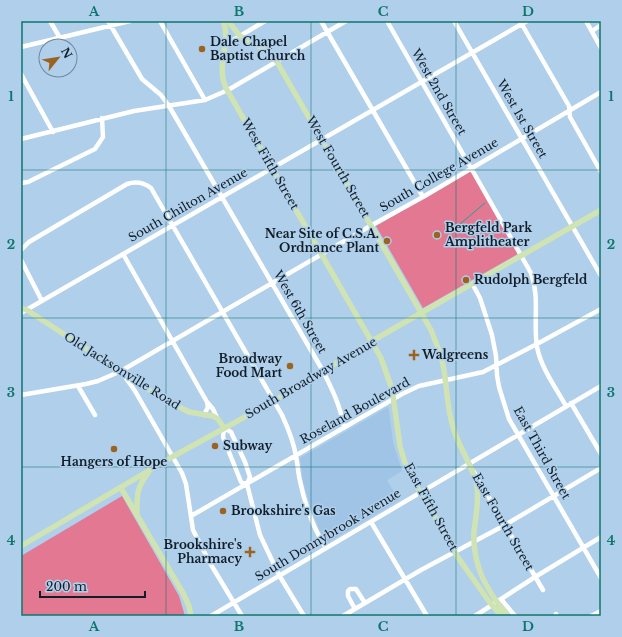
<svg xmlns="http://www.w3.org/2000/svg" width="622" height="637" font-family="'Libre Baskerville',serif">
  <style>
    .built { fill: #9fc4e6 }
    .green { fill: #e27891 }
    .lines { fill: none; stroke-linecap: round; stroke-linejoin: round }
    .stream { stroke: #14a69b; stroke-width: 1 }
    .minor { stroke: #fff; stroke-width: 4.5 }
    .major { stroke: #d0e3b2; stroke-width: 5.5 }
    .grid { fill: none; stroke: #0f766e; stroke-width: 1; stroke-opacity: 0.55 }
    .poi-dot { fill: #9c6320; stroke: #afcfeb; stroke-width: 1.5 }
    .labels { text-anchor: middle; stroke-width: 3; stroke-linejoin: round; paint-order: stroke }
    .poi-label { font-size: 12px; font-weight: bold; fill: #111d27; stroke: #afcfeb; text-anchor: start }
    .street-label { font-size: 12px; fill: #111d27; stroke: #afcfeb }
    .neatline { fill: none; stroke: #0f766e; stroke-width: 1.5 }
    .grid-label { font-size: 13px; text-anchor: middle; font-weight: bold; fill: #0f766e }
  </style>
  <rect width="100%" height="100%" fill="#afcfeb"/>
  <!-- built -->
  <path class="built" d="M 388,407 L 389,411 L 393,442 L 402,471 L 387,480 L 399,500 L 327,543 L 320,531 L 310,505 L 303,482 L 300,458 Z"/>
  <!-- green -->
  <path class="green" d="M 471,171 L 518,254 L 423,308 L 376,226 Z
    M 122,496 L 179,596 L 185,616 L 21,616 L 21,556 Z"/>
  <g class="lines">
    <!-- stream -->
    <path class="stream" d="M 454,229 L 485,203"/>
    <!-- minor -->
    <path class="minor" d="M 50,21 L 60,38
      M 108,21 L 142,79 L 161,95 L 169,106 L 323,371 C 332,389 341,407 344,428
      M 160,21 L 205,100
      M 321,21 L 423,197
      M 387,21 L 531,273 C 540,298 533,322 537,347 C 541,368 556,388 566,406
      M 454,21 L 601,276
      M 520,21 L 569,106 L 570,117 L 601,172
      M 586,21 L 601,48
      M 592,31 L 601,25
      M 225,45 L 265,21
      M 21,47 L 130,21
      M 21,74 L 53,132
      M 21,139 L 134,111 L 205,100 L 228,90 L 346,21
      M 21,183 L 28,182 L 95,149 L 103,137 L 102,118
      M 21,250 L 29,242 L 127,184 C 136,181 143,182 151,188 L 282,415 C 288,428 294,442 296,457 C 298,465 298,473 300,481 C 305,505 313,528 326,548
      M 123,254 L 207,402 L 213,409 L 217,418
      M 21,260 L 42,301
      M 473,285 L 480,298 L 492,335 L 496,356 L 497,375 L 499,387 L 509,419 L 601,578
      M 21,313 L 527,21
      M 123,374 L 135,391 L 182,473 L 186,484 L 193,530 L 210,563 L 242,616
      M 78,386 L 95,415
      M 21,395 L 86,384 L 98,381 L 121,371 L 372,225 L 423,197 L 601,92
      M 571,403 L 601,454
      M 204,415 L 208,407 L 207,402
      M 474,472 L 543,590
      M 247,484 L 241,482 L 223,437 L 224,428 L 231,432 L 245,462 L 250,477 L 247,484 L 260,535 L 279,575 L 304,616
      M 191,516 L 402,394 L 419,386 L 483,372 L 537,344 L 601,309
      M 371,522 L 427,616
      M 501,599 L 515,616
      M 355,609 L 348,596 L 348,591 L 350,589 L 356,589 L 365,603
      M 556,614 L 557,616
      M 211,616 L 601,386
      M 343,616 L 421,570 L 505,525 L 601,468
      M 475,616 L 535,577 L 601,537
      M 591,616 L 601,611"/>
    <!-- major -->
    <path class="major" d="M 223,21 C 232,43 215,64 226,88 L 381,358 L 392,389 L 400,446 L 405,463 L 412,478 L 457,556 L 488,600 L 501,616
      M 228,21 L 240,36 L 269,52 L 277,62 L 431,330 C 436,343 442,356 444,370 C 447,389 447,408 453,427 C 458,447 473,465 477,486 C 479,501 476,516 474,531 C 472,566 487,591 508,616
      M 21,308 L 27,310 L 160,397 L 189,412 L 213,416 L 218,419 L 224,428
      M 121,488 L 183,593 L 189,606 L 191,616
      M 137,515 C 137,495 136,489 148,473
      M 21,546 L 172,457 L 274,401 L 372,341 L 601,210"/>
  </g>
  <!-- grid -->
  <path class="grid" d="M 166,21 L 166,616M 311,21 L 311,616M 456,21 L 456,616M 21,170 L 601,170M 21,318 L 601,318M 21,467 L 601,467"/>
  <!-- markers -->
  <g class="poi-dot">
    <circle cx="202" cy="49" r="4"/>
    <circle cx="437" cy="235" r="4"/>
    <circle cx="387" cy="241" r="4"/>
    <circle cx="466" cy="280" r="4"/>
    <path d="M412 349h4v4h4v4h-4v4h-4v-4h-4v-4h4z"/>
    <circle cx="290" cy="366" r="4"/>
    <circle cx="215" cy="446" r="4"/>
    <circle cx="114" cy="449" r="4"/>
    <circle cx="223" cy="511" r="4"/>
    <path d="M248 546h4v4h4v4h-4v4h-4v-4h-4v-4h4z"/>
  </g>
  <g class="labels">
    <!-- poi labels -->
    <g class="poi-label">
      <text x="210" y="46">Dale Chapel<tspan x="210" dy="14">Baptist Church</tspan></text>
      <text x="445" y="232">Bergfeld Park<tspan x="445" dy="14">Amplitheater</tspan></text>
      <text x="379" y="238" text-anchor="end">Near Site of C.S.A.<tspan x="379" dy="14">Ordnance Plant</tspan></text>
      <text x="474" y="284">Rudolph Bergfeld</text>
      <text x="422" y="359">Walgreens</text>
      <text x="282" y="363" text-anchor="end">Broadway<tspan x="282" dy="14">Food Mart</tspan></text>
      <text x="223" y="450">Subway</text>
      <text x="114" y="466" text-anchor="middle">Hangers of Hope</text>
      <text x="231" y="515">Brookshire's Gas</text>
      <text x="242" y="549" text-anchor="end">Brookshire's<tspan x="242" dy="14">Pharmacy</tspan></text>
    </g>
    <!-- street labels -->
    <g class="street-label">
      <text transform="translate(439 92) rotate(60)" y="4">West 2nd Street</text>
      <text transform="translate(522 119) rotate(60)" y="4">West 1st Street</text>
      <text transform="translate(270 164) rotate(60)" y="4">West Fifth Street</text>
      <text transform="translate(338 167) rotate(60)" y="4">West Fourth Street</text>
      <text transform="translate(439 175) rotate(-30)" y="4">South College Avenue</text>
      <text transform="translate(188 205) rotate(-30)" y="4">South Chilton Avenue</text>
      <text transform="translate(300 312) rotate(60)" y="4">West 6th Street</text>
      <text transform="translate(122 371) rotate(32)" y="4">Old Jacksonville Road</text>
      <text transform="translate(311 378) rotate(-30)" y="4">South Broadway Avenue</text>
      <text transform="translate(355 411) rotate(-29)" y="4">Roseland Boulevard</text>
      <text transform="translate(542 453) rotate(61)" y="4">East Third Street</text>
      <text transform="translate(431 507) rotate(61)" y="4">East Fifth Street</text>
      <text transform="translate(503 522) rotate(60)" y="4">East Fourth Street</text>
      <text transform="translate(328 535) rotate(-31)" y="4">South Donnybrook Avenue</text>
    </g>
  </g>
  <!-- border -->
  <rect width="622" height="637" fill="none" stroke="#afcfeb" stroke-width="44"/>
  <!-- north arrow -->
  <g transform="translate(58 58) rotate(60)"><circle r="19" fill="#afcfeb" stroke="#70889d"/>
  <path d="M0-3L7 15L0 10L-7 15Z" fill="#9c6320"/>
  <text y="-6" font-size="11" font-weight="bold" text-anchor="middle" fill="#111d27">N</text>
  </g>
  <!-- scale -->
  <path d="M40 591v6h105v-6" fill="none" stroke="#111d27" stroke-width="2"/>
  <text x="46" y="591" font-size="12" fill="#111d27" stroke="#afcfeb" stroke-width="3" paint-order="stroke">200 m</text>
  <rect x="22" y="22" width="578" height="593" class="neatline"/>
  <g class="grid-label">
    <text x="94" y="16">A</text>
    <text x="239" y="16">B</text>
    <text x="383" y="16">C</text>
    <text x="528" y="16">D</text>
    <text x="11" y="101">1</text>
    <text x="611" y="101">1</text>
    <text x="11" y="249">2</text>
    <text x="611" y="249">2</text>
    <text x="11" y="397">3</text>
    <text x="611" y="397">3</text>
    <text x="11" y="545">4</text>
    <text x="611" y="545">4</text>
    <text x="94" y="631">A</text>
    <text x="239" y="631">B</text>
    <text x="383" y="631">C</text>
    <text x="528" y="631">D</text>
  </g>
</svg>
